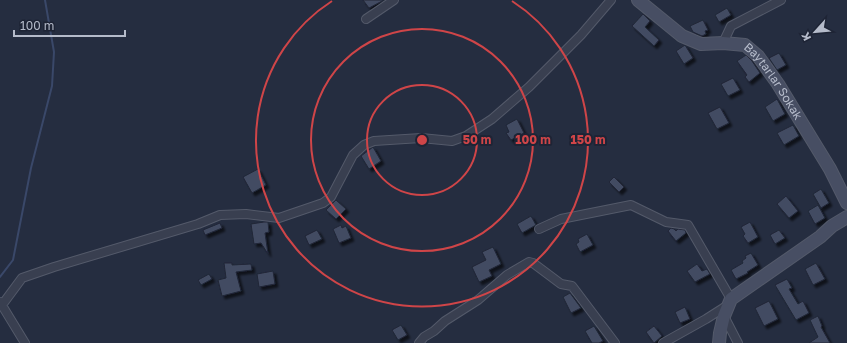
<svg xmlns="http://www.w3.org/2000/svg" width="847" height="343" font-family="'Golos Text',sans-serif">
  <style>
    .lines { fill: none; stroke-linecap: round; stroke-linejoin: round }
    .stream { stroke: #3a4869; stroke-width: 2 }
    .building { fill: #434c62; stroke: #202637; filter: url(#shadow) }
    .street-casing { stroke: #545a6a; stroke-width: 10 }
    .secondary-casing { stroke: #545a6a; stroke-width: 14 }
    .street { stroke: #393f50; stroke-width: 8 }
    .secondary { stroke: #474e63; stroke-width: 12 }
    .ring { fill: none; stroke: #cf4548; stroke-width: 2 }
    .labels { text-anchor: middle; stroke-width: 4; stroke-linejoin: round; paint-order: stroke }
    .street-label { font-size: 12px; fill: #b5bbca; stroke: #1e2435 }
    .centre { fill: #cf4548; stroke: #1e2435; stroke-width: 2 }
    .ring-label { font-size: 12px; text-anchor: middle; font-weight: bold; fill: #cf4548; stroke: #1e2435; stroke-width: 4; stroke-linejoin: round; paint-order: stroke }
  </style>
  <defs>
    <filter id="shadow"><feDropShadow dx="3" dy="3" stdDeviation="1" flood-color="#0009"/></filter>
  </defs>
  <rect width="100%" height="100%" fill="#252d40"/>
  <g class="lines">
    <!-- stream -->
    <path class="stream" d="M 0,277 L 13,260 L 31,168 L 52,86 L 54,52 L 45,0"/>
  </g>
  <!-- building -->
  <path class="building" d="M 363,0 L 384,0 L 369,8 Z
    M 727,8 L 731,15 L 719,22 L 715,15 Z
    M 643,14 L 650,21 L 645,27 L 659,40 L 654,46 L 632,26 Z
    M 703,20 L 708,30 L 705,31 L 706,34 L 702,36 L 693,32 L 690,26 Z
    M 685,45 L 693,58 L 684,64 L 676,51 Z
    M 779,53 L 786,65 L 777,70 L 769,58 Z
    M 746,55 L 752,61 L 760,73 L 749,82 L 745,77 L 747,75 L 737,61 Z
    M 733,78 L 740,90 L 728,96 L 721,84 Z
    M 777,99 L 785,114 L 773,121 L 765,107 Z
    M 720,107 L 729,123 L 717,129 L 708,113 Z
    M 517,119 L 524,133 L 511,140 L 506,133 L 509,132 L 506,125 Z
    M 793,125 L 799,136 L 784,145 L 777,133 Z
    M 373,147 L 381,161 L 369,169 L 361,156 Z
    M 258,169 L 266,185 L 252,193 L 243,177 Z
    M 614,177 L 624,187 L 619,192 L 609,182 Z
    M 821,189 L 829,203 L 821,208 L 813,194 Z
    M 786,196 L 798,211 L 789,218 L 777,204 Z
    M 336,200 L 346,209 L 336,219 L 326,210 Z
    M 818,205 L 825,218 L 815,224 L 808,211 Z
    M 531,216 L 536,225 L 522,233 L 517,224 Z
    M 264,222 L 268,222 L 269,232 L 265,233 L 268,254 L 261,243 L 254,244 L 251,224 Z
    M 750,222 L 758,237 L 748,243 L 743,236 L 745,234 L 741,227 Z
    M 220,223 L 222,228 L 205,235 L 203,230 Z
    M 341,225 L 342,228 L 346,226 L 351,238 L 339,243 L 333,229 Z
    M 671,228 L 674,229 L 676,231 L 678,229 L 685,230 L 686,233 L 676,241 L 668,231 Z
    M 317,230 L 322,239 L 309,245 L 305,236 Z
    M 779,230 L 785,238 L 775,244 L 770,235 Z
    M 587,234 L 593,245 L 580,252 L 576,244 L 579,242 L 578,239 Z
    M 493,247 L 501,264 L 489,270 L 492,276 L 479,282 L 472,267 L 486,260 L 482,252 Z
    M 751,253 L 758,265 L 747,272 L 748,273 L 736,279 L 731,270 L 743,263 L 742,261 L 746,258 L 745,256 Z
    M 224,263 L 232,263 L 232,265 L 251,264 L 252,270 L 236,272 L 241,291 L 222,296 L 218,280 L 226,278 Z
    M 816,263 L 825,279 L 813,285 L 805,269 Z
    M 697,264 L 702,271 L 707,269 L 710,274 L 695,282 L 687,271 Z
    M 273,271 L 275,284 L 259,287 L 257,274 Z
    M 209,274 L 212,279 L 201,285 L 198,280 Z
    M 787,279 L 792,288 L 789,289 L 798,304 L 803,301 L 809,313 L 796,320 L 775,285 Z
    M 570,293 L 581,308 L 571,313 L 563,297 Z
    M 769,301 L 778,319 L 764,326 L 755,308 Z
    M 685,307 L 690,319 L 680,323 L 675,312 Z
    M 818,316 L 822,326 L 821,327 L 830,343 L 809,343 L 818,337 L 810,320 Z
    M 401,325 L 407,335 L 398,340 L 392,330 Z
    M 594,326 L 603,341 L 599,343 L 592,343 L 585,331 Z
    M 654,326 L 662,336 L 654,343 L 646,332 Z"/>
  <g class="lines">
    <!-- street casing -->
    <g class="street-casing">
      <path id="street" d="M 366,19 L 394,0
        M 723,43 L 731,26 L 781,0
        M 539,229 L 561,219 L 631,205 L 666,222 L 688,225 L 731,299
        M 0,302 L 25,343
        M 2,305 L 22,278 L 54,267 L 198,224 L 220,215 L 246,214 L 279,218 L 323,203 L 331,197 L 353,155 L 364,145 L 374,141 L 421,138 L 452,141 L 466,136 L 492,119 L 529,87 L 581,35 L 611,0
        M 724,316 L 738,343
        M 419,343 L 424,337 L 434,331 L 445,321 L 478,300 L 507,275 L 529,262 L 533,263 L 561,284 L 572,286 L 615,343
        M 663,343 L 706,319 L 728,305"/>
    </g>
    <!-- secondary casing -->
    <g class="secondary-casing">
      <g id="secondary">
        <path id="s1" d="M 638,0 L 682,36 L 701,44 L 723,43 L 745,45 L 758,56 L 778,84 L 830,169 L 847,203"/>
        <path d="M 719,343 L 720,333 L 724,316 L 731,299 L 820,237 L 832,226 L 847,217"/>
      </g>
    </g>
    <!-- street -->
    <use href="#street" class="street"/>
    <!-- secondary -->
    <use href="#secondary" class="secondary"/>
  </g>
  <!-- distance rings -->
  <g class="ring">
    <circle cx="422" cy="140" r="55"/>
    <circle cx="422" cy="140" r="111"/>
    <path d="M512 1A166 166 0 1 1 332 1"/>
  </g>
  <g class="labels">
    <!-- street labels -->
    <g class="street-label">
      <text dy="4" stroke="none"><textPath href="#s1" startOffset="168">Baytarlar Sokak</textPath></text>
    </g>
  </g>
  <circle cx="422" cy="140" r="6" class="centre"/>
  <g class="ring-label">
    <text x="477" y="144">50 m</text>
    <text x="533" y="144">100 m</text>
    <text x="588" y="144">150 m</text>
  </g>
  <!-- north arrow -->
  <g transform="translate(815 32) rotate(243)" stroke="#1e2435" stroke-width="3" paint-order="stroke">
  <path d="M0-3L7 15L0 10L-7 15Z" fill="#b5bbca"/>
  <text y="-6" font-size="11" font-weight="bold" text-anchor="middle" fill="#b5bbca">K</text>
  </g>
  <!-- scale -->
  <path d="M14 30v6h111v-6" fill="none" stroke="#b5bbca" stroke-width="2"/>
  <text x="20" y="30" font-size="12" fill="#b5bbca" stroke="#1e2435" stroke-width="3" paint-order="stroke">100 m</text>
</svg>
